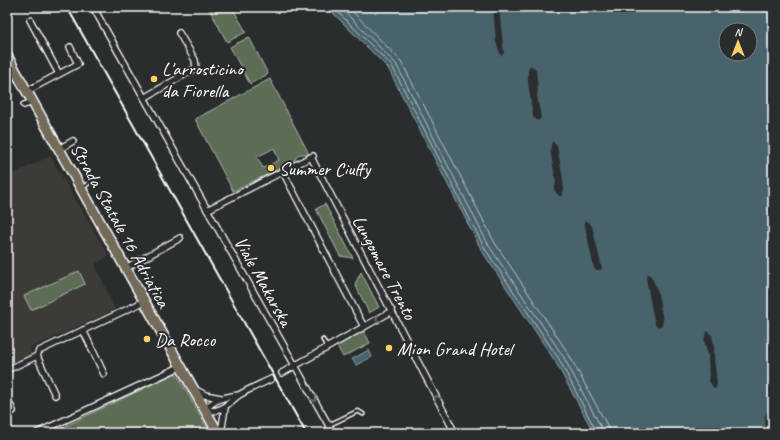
<svg xmlns="http://www.w3.org/2000/svg" width="780" height="440" font-family="Caveat,sans-serif">
  <style>
    .built { fill: #3e3a39 }
    .green { fill: #5b6c55; stroke: #adb6aa; fill-rule: evenodd }
    .water { fill: #48646c; stroke: #91a2a7; fill-rule: evenodd }
    .pier { fill: #2a2d2e }
    .lines { fill: none; stroke-linecap: round; stroke-linejoin: round }
    .shore { stroke: #b6c1c4; stroke-width: 1 }
    .minor-tunnel { stroke: #3f4243; stroke-width: 5.5; stroke-dasharray: 5.5 3; stroke-linecap: butt }
    .service-casing { stroke: #fff; stroke-width: 5.5 }
    .minor-casing { stroke: #fff; stroke-width: 8 }
    .primary-casing { stroke: #fff; stroke-width: 12 }
    .service { stroke: #2a2d2e; stroke-width: 2.5 }
    .minor { stroke: #2a2d2e; stroke-width: 5.5 }
    .primary { stroke: #736b5a; stroke-width: 9 }
    .rail { stroke: #fff; stroke-width: 2 }
    .oneway { stroke: #6a6c6d }
    .poi-dot { fill: #ffd166; stroke: #2a2d2e; stroke-width: 1.5 }
    .labels { text-anchor: middle; stroke-width: 4; stroke-linejoin: round; paint-order: stroke }
    .poi-label { font-size: 19px; fill: #fff; stroke: #2a2d2e; text-anchor: start }
    .street-label { font-size: 19px; fill: #fff; stroke: #2a2d2e }
  </style>
  <rect width="100%" height="100%" fill="#2a2d2e"/>
  <filter id="ink" filterUnits="userSpaceOnUse"><feTurbulence type="fractalNoise" baseFrequency=".025" numOctaves="2"/><feDisplacementMap in="SourceGraphic" scale="8" xChannelSelector="R" yChannelSelector="G"/><feConvolveMatrix kernelMatrix="1 2 1 2 8 2 1 2 1" color-interpolation-filters="sRGB"/></filter>
  <g filter="url(#ink)">
    <!-- built -->
    <path class="built" d="M 50,156 L 109,256 L 95,264 L 115,310 L 30,348 L 32,355 L 7,366 L 7,177 Z"/>
    <!-- green -->
    <path class="green" d="M 208,7 L 232,7 L 246,32 L 227,42 Z
      M 249,37 L 268,74 L 250,84 L 230,47 Z
      M 270,79 L 309,154 L 299,154 L 293,162 L 233,191 L 195,119 ZM 274,148 L 279,160 L 263,168 L 257,157 Z
      M 325,204 L 353,258 L 340,256 L 316,209 Z
      M 79,271 L 85,284 L 31,310 L 24,296 Z
      M 361,272 L 379,307 L 369,313 L 355,284 Z
      M 364,331 L 370,343 L 343,357 L 337,346 Z
      M 176,373 L 210,433 L 56,433 L 55,431 Z"/>
    <!-- water -->
    <path class="water" d="M 327,7 L 773,7 L 773,433 L 594,433 L 555,361 L 482,251 L 388,68 ZM 726,30 L 750,30 L 750,54 L 726,54 Z
      M 369,350 L 372,357 L 356,365 L 352,359 Z"/>
    <!-- pier -->
    <path class="pier" d="M 493,7 L 499,8 L 504,53 L 501,56 L 496,42 Z
      M 530,65 L 536,69 L 538,91 L 537,96 L 541,118 L 538,121 L 533,117 L 528,82 L 528,71 Z
      M 552,141 L 557,146 L 562,173 L 564,189 L 562,196 L 559,196 L 554,190 L 556,182 L 550,150 Z
      M 584,221 L 589,222 L 592,226 L 601,264 L 602,269 L 599,270 L 595,270 L 593,264 Z
      M 647,273 L 651,276 L 657,289 L 663,320 L 662,325 L 658,327 L 655,324 L 652,311 L 646,278 Z
      M 707,331 L 712,335 L 714,346 L 714,358 L 717,383 L 716,388 L 714,389 L 709,381 L 708,356 L 704,340 Z
      M 769,408 L 772,411 L 773,433 L 766,433 L 765,416 Z"/>
    <g class="lines">
      <!-- shore -->
      <path class="shore" d="M 333,7 L 392,66 L 485,249 L 559,359 L 597,433
        M 340,7 L 396,64 L 489,246 L 563,356 L 601,427 L 602,433
        M 348,7 L 401,61 L 495,243 L 568,353 L 607,425 L 609,433"/>
      <!-- minor-tunnel -->
      <path class="minor-tunnel" d="M 271,379 L 282,373"/>
      <!-- service casing -->
      <g class="service-casing">
        <path id="service" d="M 84,187 L 91,181
          M 323,340 L 327,347
          M 329,425 L 358,411 L 363,414"/>
      </g>
      <!-- minor casing -->
      <g class="minor-casing">
        <path id="minor" d="M 93,7 L 333,433
          M 30,20 L 59,74
          M 27,91 L 78,64 L 70,47
          M 144,98 L 196,68 L 195,60 L 179,33
          M 24,105 L 33,102
          M 59,149 L 73,141
          M 311,157 L 455,433
          M 283,172 L 364,327
          M 207,210 L 313,156
          M 126,268 L 180,238
          M 83,330 L 104,374
          M 7,370 L 37,356
          M 282,373 L 392,311
          M 196,390 L 205,395 L 221,398
          M 55,395 L 37,356 L 39,351 L 145,301
          M 239,395 C 227,397 213,398 206,410 C 221,414 228,403 239,395 C 249,389 261,384 271,379
          M 7,398 L 13,411
          M 37,433 L 182,366
          M 221,433 L 225,408"/>
      </g>
      <!-- primary casing -->
      <g class="primary-casing">
        <path id="primary" d="M 7,56 L 218,433"/>
      </g>
      <!-- service -->
      <use href="#service" class="service"/>
      <!-- minor -->
      <use href="#minor" class="minor"/>
      <!-- primary -->
      <use href="#primary" class="primary"/>
      <!-- rail -->
      <path class="rail" d="M 67,7 L 306,433"/>
    </g>
    <!-- one-way arrows -->
    <defs><path id="oneway-chevron" d="M-2-3.5L2.5 0L-2 3.5" fill="none" stroke-width="1.6" stroke-linecap="round" stroke-linejoin="round"/></defs>
    <g class="oneway">
      <use href="#oneway-chevron" transform="translate(378 319) rotate(151)"/>
      <use href="#oneway-chevron" transform="translate(437 398) rotate(-117)"/>
      <use href="#oneway-chevron" transform="translate(314 399) rotate(60)"/>
    </g>
  </g>
  <!-- markers -->
  <g class="poi-dot">
    <circle cx="154" cy="79" r="4"/>
    <circle cx="271" cy="168" r="4"/>
    <circle cx="147" cy="339" r="4"/>
    <circle cx="389" cy="348" r="4"/>
  </g>
  <g class="labels">
    <!-- poi labels -->
    <g class="poi-label">
      <text x="162" y="75">L'arrosticino<tspan x="162" dy="22">da Fiorella</tspan></text>
      <text x="279" y="175">Summer Ciuffy</text>
      <text x="155" y="346">Da Rocco</text>
      <text x="397" y="355">Mion Grand Hotel</text>
    </g>
    <!-- street labels -->
    <g class="street-label">
      <text transform="translate(121 225) rotate(61)" y="7">Strada Statale 16 Adriatica</text>
      <text transform="translate(385 267) rotate(62)" y="7">Lungomare Trento</text>
      <text transform="translate(264 281) rotate(61)" y="7">Viale Makarska</text>
    </g>
  </g>
  <!-- margin -->
  <rect width="780" height="440" fill="none" stroke="#2a2d2e" stroke-width="24"/>
  <rect x="12" y="12" width="756" height="416" fill="none" stroke="#fff" stroke-width="1.5" filter="url(#ink)"/>
  <!-- north arrow -->
  <g transform="translate(738 42)"><circle r="19" fill="#2a2d2e" stroke="#7f8182"/>
  <path d="M0-3L7 15L0 10L-7 15Z" fill="#ffd166"/>
  <text y="-6" font-size="11" font-weight="bold" text-anchor="middle" fill="#ffffff">N</text>
  </g>
</svg>
